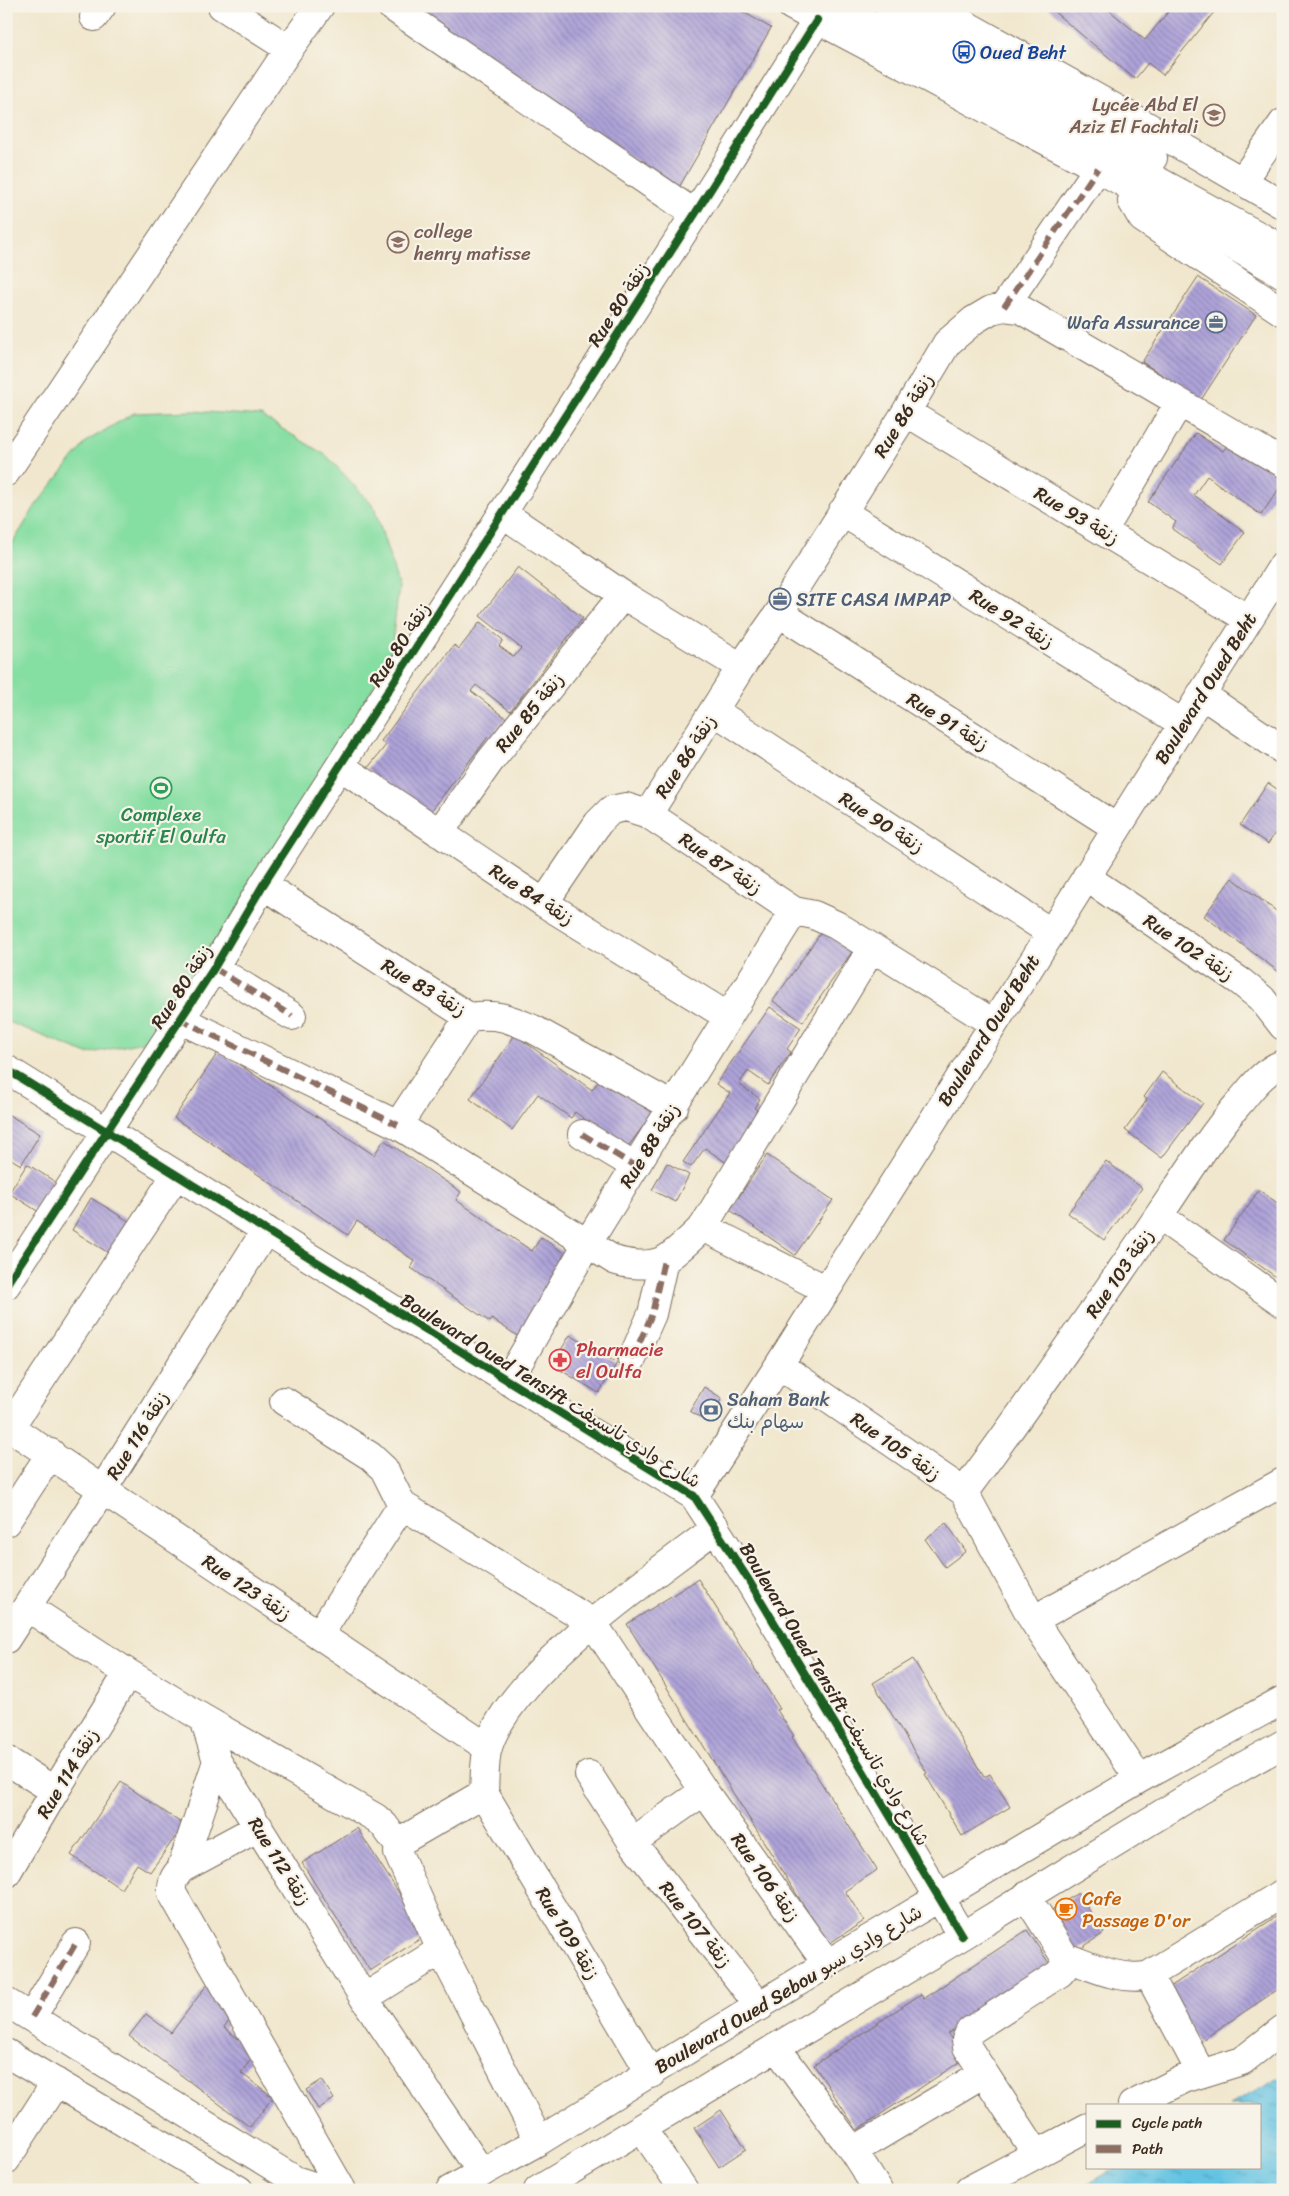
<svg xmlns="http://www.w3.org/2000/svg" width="1289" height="2196" font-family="Sriracha,'Playpen Sans Arabic',sans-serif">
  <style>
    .garden { fill: #85dea2; stroke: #608460 }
    .water { fill: url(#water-ripples); stroke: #4f7680 }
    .building { fill: url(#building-back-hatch) }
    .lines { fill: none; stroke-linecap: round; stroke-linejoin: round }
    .minor-casing { stroke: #7b6c5c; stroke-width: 30 }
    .major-casing { stroke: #7b6c5c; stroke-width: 30 }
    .minor { stroke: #fff; stroke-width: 28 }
    .major { stroke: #fff; stroke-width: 28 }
    .quiet { stroke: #8d6e63; stroke-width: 6; stroke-dasharray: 12 6; stroke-linecap: butt }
    .cycleway-casing { stroke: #f7f3e8; stroke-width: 11 }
    .cycleway { stroke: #1b5e20; stroke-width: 8 }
    .labels { text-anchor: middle; stroke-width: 4.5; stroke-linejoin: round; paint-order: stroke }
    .transit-label { font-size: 19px; fill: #164399; stroke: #f7f3e8; text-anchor: start }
    .education-label { font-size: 19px; fill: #785e54; stroke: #f7f3e8; text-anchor: end }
    .street-label { font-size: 19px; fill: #3b2a1e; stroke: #f7f3e8 }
    .service-label { font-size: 19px; fill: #4e5e75; stroke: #f7f3e8; text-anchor: start }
    .leisure-label { font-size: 19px; fill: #27864d; stroke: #f7f3e8 }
    .health-label { font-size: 19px; fill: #be3a42; stroke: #f7f3e8; text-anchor: start }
    .food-label { font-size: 19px; fill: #c56008; stroke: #f7f3e8; text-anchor: start }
  </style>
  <defs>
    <pattern id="water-ripples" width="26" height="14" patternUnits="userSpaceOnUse" patternTransform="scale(1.25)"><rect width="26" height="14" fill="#63c3e2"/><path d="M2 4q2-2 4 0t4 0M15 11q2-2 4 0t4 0" fill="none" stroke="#539fb7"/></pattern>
    <pattern id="building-back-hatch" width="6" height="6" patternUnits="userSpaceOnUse" patternTransform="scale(1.25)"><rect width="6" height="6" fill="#aea3d9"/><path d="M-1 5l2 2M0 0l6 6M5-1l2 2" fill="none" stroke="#8f85af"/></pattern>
  </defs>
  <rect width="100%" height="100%" fill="#f7f3e8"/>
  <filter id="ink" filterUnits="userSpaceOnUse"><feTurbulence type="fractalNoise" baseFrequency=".02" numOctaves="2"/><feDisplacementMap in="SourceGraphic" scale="10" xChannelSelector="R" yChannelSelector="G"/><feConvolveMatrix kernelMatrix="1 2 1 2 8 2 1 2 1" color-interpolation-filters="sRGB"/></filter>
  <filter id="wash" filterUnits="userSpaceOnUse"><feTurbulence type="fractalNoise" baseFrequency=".0096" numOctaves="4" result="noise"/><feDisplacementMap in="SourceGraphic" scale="20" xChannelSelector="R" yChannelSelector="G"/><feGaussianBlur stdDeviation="1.12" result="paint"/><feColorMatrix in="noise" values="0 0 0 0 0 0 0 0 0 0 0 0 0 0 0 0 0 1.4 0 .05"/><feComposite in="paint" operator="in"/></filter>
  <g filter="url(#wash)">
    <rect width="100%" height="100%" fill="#f1e7ce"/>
    <!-- garden -->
    <path class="garden" d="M 193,411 L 261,416 L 327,456 L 374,507 L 399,587 L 390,658 L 241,918 L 178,1019 L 142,1042 L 87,1054 L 6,1021 L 6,554 L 36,505 L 87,441 L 134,413 Z"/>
    <!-- water -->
    <path class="water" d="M 1283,2076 L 1283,2190 L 1078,2190 L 1117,2167 L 1260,2167 L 1260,2105 L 1230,2105 Z"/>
    <g id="blocks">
      <!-- building -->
      <path class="building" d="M 405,6 L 733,6 L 771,28 L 678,189 Z
        M 1047,6 L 1104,6 L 1145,40 L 1173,6 L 1219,6 L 1163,75 L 1148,63 L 1135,79 Z
        M 1198,277 L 1256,315 L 1201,400 L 1142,362 Z
        M 1196,433 L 1223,451 L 1230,441 L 1283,478 L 1283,483 L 1261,515 L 1207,476 L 1194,495 L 1245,532 L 1222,564 L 1172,529 L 1176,522 L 1148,502 Z
        M 518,567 L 583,618 L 510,711 L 476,685 L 471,691 L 506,718 L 490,739 L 488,737 L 428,815 L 367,769 L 386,745 L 381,741 L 454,645 L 459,649 L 480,622 L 503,640 L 499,646 L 514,657 L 521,648 L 480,616 Z
        M 1268,783 L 1283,793 L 1283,821 L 1268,844 L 1240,825 Z
        M 1232,878 L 1283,916 L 1283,975 L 1204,916 Z
        M 822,931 L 852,952 L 803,1022 L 773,1001 Z
        M 770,1007 L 801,1028 L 787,1049 L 791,1052 L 768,1085 L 748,1071 L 739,1084 L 760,1099 L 754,1108 L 764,1115 L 728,1164 L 705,1148 L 691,1167 L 683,1162 L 730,1093 L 716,1084 Z
        M 515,1035 L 592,1090 L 602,1076 L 653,1113 L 626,1149 L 575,1112 L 571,1118 L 538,1094 L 512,1130 L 470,1099 Z
        M 219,1051 L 374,1155 L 384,1140 L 461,1192 L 456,1200 L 532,1251 L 541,1237 L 569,1256 L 519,1337 L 492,1319 L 490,1322 L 411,1268 L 415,1261 L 357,1221 L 348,1235 L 174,1118 Z
        M 1162,1072 L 1203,1103 L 1162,1158 L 1125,1130 L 1147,1100 L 1144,1097 Z
        M 6,1113 L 40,1134 L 21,1165 L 6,1156 Z
        M 767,1155 L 833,1200 L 795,1255 L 730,1210 Z
        M 1106,1161 L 1142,1188 L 1104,1240 L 1068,1213 Z
        M 667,1163 L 689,1175 L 675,1202 L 652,1190 Z
        M 27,1164 L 57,1183 L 39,1212 L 9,1193 Z
        M 1259,1190 L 1283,1207 L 1283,1282 L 1224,1240 Z
        M 91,1198 L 135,1225 L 115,1257 L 72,1230 Z
        M 570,1335 L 617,1363 L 599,1393 L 552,1365 Z
        M 704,1387 L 722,1398 L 708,1422 L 690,1411 Z
        M 946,1523 L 966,1551 L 945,1567 L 925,1539 Z
        M 698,1579 L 780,1709 L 777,1710 L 794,1736 L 792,1737 L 877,1870 L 845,1891 L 864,1921 L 828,1944 L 627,1624 Z
        M 913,1659 L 984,1777 L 990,1774 L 1010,1807 L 962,1836 L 925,1774 L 927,1773 L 873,1683 Z
        M 121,1782 L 184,1825 L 150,1872 L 137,1864 L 121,1889 L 71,1855 Z
        M 357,1828 L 426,1935 L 370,1971 L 302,1863 Z
        M 1078,1893 L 1104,1933 L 1077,1951 L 1050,1911 Z
        M 1283,1912 L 1283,1986 L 1199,2042 L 1164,1991 Z
        M 1027,1930 L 1051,1966 L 948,2034 L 964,2059 L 857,2130 L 814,2065 L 921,1994 L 924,1998 Z
        M 209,1982 L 234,2014 L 224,2028 L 256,2052 L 241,2073 L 273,2097 L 250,2127 L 129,2036 L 146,2014 L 171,2033 Z
        M 322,2080 L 334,2099 L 318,2109 L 306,2090 Z
        M 721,2110 L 746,2149 L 719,2167 L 694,2128 Z"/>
    </g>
  </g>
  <g filter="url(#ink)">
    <use href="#blocks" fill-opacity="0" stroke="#7b6c5c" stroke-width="1"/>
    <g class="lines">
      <!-- minor casing -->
      <g class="minor-casing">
        <path id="minor" d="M 222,6 L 289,49
          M 391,6 L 695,214
          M 836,6 L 1283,249
          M 889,6 L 1153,158
          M 94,17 L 102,6
          M 1242,181 L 1283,123
          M 1137,191 L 1132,201 L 1142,218 L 1283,312
          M 1004,307 L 1098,168
          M 906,412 L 1248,619
          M 6,472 L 289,49 L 320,6
          M 842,512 L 1182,723
          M 502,513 L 623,595 L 741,667
          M 1103,531 L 1179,403
          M 779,613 L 1117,828
          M 1201,694 L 1283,750
          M 714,711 L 1050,932
          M 340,766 L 544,903 L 727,1016
          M 648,814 L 741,667 L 779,613 L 906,412 L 947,343 L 974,320 L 991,310 L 1004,307 L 1020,309 L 1283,463
          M 439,833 L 490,761 L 623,595
          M 1086,877 L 1241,982 L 1262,999 L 1283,1026
          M 263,885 L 469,1017 C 497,1013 508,1018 533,1029 L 674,1107
          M 544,903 L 598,823 L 611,810 L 626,807 L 648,814 L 794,911 L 814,915 L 836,925 L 993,1023
          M 214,968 L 292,1016
          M 179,1019 L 398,1125 L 614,1260 C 628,1265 649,1267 664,1260 C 674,1255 693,1236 703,1227 L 872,948
          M 6,1069 L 694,1496 L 748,1579 L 962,1936
          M 398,1125 L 469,1017
          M 582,1134 L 635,1166
          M 1159,1216 L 1283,1303
          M 703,1227 L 825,1289
          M 6,1285 L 214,968 L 263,885 L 695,214 L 817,20
          M 632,1359 L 652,1314 L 664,1260
          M 779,1365 L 964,1492 L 1033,1620 L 1139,1779
          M 508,1381 L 587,1244 L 794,911
          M 284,1401 L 370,1456 L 384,1469 L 402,1505 L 593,1623 L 704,1791 L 827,1964
          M 6,1425 L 488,1748
          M 10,1427 L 176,1175
          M 964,1492 C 1028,1406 1088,1318 1149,1230 C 1179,1187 1205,1143 1239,1103 C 1252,1088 1263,1071 1283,1064
          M 694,1496 L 779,1365 L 1283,565
          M 6,1522 L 51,1453
          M 27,1607 L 128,1673 L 204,1719 L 217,1761 L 364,1998 L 482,2173
          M 1033,1620 L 1283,1482
          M 319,1635 L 402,1505
          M 6,1639 L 103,1489 L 266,1230
          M 204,1719 L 376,1818 L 384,1825 L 399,1846
          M 6,1760 L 55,1791
          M 589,1775 L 632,1842 L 760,2007
          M 484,1793 L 651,2074
          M 259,1827 L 181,1869 C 174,1877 171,1882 172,1893 L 342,2190
          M 632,1842 L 704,1791
          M 181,1869 L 217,1761
          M 6,1874 L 55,1791 L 128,1673
          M 1026,1896 L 1065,1957 L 1066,1966 L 1060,1973 L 970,2031 L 966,2040 L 967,2047 L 1036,2153
          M 1065,1957 C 1091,1966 1121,1982 1149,1975 L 1283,1893
          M 1149,1975 L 1201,2073
          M 364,1998 L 441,1950
          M 6,2002 L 295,2180 L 326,2190
          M 32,2017 L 76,1943
          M 776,2047 L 853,2151 L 878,2190
          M 6,2053 L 239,2190
          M 1132,2105 L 1184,2079 L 1242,2061 L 1283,2029
          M 642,2129 L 684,2190
          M 539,2141 L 441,1950 L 398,1853 L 399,1846 L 403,1840 L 484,1793 C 485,1778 484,1761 488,1747 C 512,1671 652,1577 716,1528
          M 853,2151 L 984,2073
          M 6,2160 L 56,2082
          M 450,2190 L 539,2141 L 827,1964 L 1139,1779 L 1283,1700
          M 538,2190 L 962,1936 L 1199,1791 L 1283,1744
          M 969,2190 L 1088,2127"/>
      </g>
      <!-- major casing -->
      <g class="major-casing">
        <path id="major" d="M 792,6 L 1098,168 L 1283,274
          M 939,6 L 959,21 L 1140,122 L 1283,205
          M 817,20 L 838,6"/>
      </g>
      <!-- minor -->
      <use href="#minor" class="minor"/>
      <!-- major -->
      <use href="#major" class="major"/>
      <!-- quiet -->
      <path class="quiet" d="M 1004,307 L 1098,168
        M 214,968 L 292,1016
        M 179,1019 L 398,1125
        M 582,1134 L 635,1166
        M 632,1359 L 652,1314 L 664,1260
        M 32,2017 L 76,1943"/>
      <!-- cycleway casing -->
      <g class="cycleway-casing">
        <path id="cycleway" d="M 6,1069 L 694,1496 L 748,1579 L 962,1936
          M 6,1285 L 214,968 L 263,885 L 695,214 L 817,20"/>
      </g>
      <!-- cycleway -->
      <use href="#cycleway" class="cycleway"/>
    </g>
  </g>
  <!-- icons -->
  <defs>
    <g id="bus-ring" transform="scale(1.125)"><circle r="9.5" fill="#f7f3e8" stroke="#1a4fb4" stroke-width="1.5"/><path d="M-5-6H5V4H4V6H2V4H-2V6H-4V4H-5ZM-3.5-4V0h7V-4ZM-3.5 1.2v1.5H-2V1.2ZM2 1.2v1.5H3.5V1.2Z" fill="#1a4fb4"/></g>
    <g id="school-ring" transform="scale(1.125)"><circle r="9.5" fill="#f7f3e8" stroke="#8d6e63" stroke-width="1.5"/><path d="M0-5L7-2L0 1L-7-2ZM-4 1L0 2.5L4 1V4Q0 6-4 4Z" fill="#8d6e63"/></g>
    <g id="office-ring" transform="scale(1.125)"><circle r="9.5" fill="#f7f3e8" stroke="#5c6f8a" stroke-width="1.5"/><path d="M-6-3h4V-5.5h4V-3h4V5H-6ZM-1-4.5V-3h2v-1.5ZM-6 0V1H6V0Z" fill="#5c6f8a"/></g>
    <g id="stadium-ring" transform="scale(1.125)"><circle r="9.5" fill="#f7f3e8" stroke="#2e9e5b" stroke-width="1.5"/><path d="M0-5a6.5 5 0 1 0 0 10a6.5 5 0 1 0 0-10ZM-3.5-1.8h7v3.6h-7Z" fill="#2e9e5b"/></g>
    <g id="pharmacy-ring" transform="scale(1.125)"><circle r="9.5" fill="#f7f3e8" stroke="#e0444e" stroke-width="1.5"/><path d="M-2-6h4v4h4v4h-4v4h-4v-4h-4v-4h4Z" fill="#e0444e"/></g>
    <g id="bank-ring" transform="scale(1.125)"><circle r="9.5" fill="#f7f3e8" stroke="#5c6f8a" stroke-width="1.5"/><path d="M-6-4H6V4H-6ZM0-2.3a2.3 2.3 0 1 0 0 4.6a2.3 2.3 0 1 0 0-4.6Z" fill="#5c6f8a"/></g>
    <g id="cafe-ring" transform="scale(1.125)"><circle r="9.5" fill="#f7f3e8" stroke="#e8710a" stroke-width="1.5"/><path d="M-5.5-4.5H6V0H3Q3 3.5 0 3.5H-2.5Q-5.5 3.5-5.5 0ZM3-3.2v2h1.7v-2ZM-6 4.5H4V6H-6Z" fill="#e8710a"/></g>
  </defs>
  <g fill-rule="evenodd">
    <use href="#bus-ring" x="964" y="52"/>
    <use href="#school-ring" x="1214" y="115"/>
    <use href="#school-ring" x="398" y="242"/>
    <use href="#office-ring" x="1216" y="322"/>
    <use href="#office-ring" x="780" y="599"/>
    <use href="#stadium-ring" x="161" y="788"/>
    <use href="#pharmacy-ring" x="560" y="1360"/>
    <use href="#bank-ring" x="711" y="1410"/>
    <use href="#cafe-ring" x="1066" y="1909"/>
  </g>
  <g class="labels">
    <!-- transit labels -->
    <g class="transit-label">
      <text x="980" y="59">Oued Beht</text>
    </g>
    <!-- education labels -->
    <g class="education-label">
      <text x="1198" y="111">Lycée Abd El<tspan x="1198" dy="22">Aziz El Fachtali</tspan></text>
      <text x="414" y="238" text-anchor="start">college<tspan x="414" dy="22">henry matisse</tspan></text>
    </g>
    <!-- street labels -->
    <g class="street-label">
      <text transform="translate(618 304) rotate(-57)" y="7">Rue 80 زنقة</text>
      <text transform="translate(903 415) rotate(-58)" y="7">Rue 86 زنقة</text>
      <text transform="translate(1077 515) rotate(31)" y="7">Rue 93 زنقة</text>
      <text transform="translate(1012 618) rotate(32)" y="7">Rue 92 زنقة</text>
      <text transform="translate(399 644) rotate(-57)" y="7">Rue 80 زنقة</text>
      <text transform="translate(1205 688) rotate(-58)" y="7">Boulevard Oued Beht</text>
      <text transform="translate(529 712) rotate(-51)" y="7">Rue 85 زنقة</text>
      <text transform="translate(948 721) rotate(32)" y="7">Rue 91 زنقة</text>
      <text transform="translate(685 756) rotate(-57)" y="7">Rue 86 زنقة</text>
      <text transform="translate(882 822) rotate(33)" y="7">Rue 90 زنقة</text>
      <text transform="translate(721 863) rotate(34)" y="7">Rue 87 زنقة</text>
      <text transform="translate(532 894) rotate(33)" y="7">Rue 84 زنقة</text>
      <text transform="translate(1189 947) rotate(34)" y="7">Rue 102 زنقة</text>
      <text transform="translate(181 986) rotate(-57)" y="7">Rue 80 زنقة</text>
      <text transform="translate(424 987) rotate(31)" y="7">Rue 83 زنقة</text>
      <text transform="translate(988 1030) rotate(-58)" y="7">Boulevard Oued Beht</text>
      <text transform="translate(649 1145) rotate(-58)" y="7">Rue 88 زنقة</text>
      <text transform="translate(1119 1273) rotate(-55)" y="7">Rue 103 زنقة</text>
      <text transform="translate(551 1390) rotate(32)" y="7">Boulevard Oued Tensift شارع وادي تانسيفت</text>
      <text transform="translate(137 1435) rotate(-58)" y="7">Rue 116 زنقة</text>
      <text transform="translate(896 1446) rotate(35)" y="7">Rue 105 زنقة</text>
      <text transform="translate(247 1587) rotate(34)" y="7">Rue 123 زنقة</text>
      <text transform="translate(835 1694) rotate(59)" y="7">Boulevard Oued Tensift شارع وادي تانسيفت</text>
      <text transform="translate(67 1773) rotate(-59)" y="7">Rue 114 زنقة</text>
      <text transform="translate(280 1861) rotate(58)" y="7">Rue 112 زنقة</text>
      <text transform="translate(766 1877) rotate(55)" y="7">Rue 106 زنقة</text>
      <text transform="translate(696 1924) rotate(52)" y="7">Rue 107 زنقة</text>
      <text transform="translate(568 1933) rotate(59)" y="7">Rue 109 زنقة</text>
      <text transform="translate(788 1989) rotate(-31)" y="7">Boulevard Oued Sebou شارع وادي سبو</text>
    </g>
    <!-- service labels -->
    <g class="service-label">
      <text x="1200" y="329" text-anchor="end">Wafa Assurance</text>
      <text x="796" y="606">SITE CASA IMPAP</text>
      <text x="727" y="1406">Saham Bank<tspan x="727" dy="22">سهام بنك</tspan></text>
    </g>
    <!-- leisure labels -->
    <g class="leisure-label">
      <text x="161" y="821">Complexe<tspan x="161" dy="22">sportif El Oulfa</tspan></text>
    </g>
    <!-- health labels -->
    <g class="health-label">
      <text x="576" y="1356">Pharmacie<tspan x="576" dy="22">el Oulfa</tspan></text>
    </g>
    <!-- food labels -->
    <g class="food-label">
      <text x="1082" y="1905">Cafe<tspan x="1082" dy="22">Passage D'or</tspan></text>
    </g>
  </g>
  <!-- margin -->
  <rect width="1289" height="2196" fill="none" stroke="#f7f3e8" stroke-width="25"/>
  <!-- legend -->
  <rect x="1086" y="2104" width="175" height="65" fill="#f7f3e8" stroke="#aca397"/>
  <rect x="1096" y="2120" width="25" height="8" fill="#1b5e20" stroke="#aca397"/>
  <text x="1132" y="2128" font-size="15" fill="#3b2a1e">Cycle path</text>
  <rect x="1096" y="2145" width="25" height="8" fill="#8d6e63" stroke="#aca397"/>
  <text x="1132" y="2154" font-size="15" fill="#3b2a1e">Path</text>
</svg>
